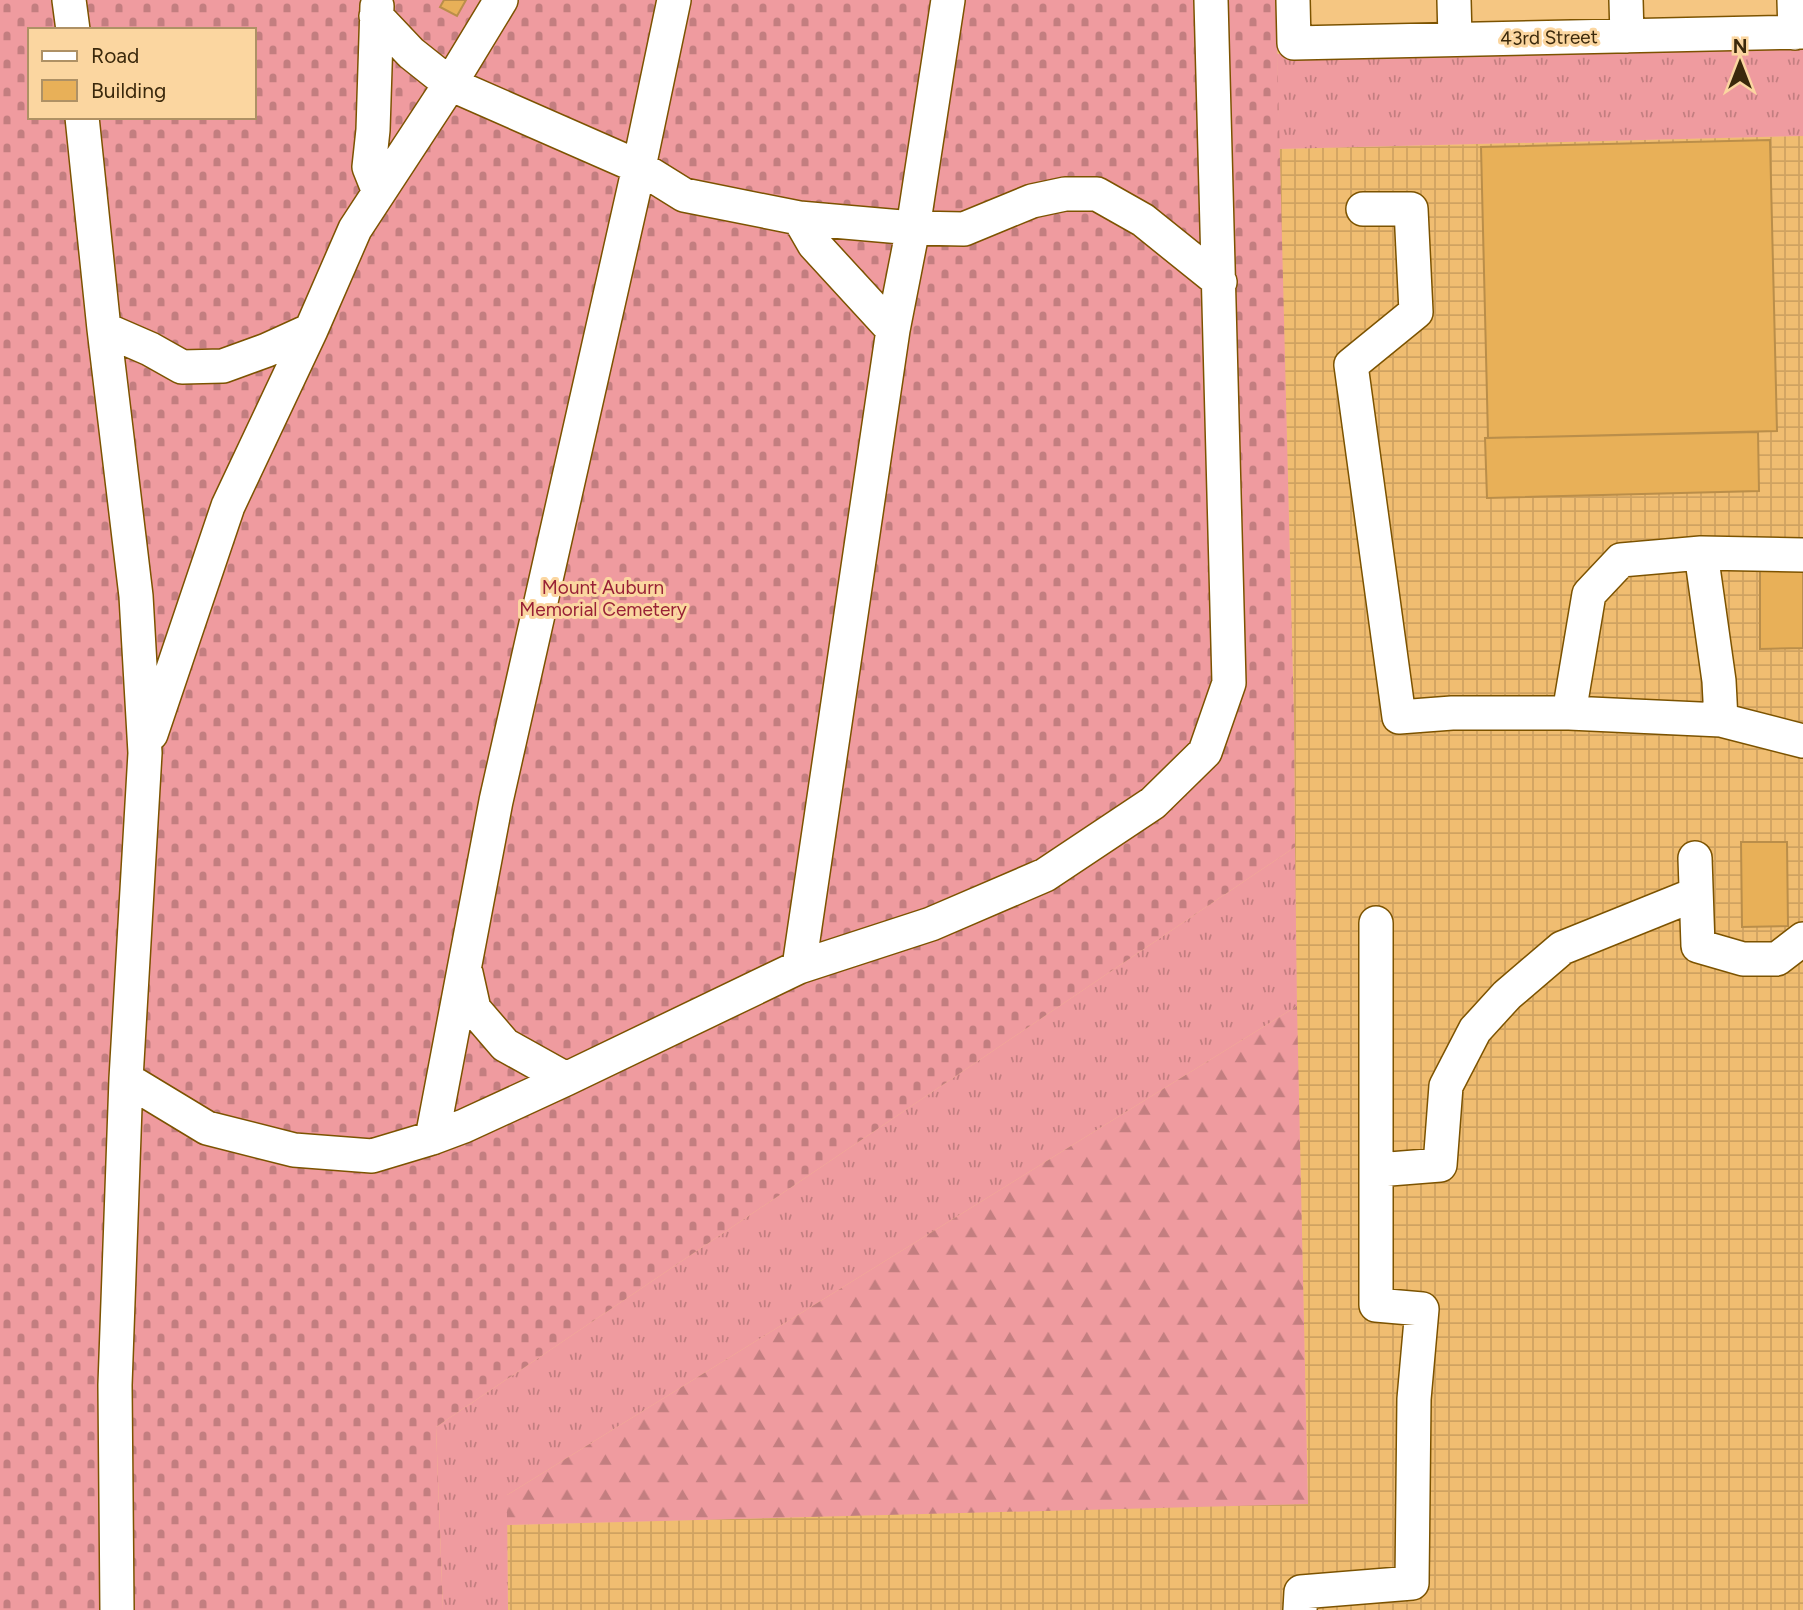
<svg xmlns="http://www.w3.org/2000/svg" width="1803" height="1610" font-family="Figtree,sans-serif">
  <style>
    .industrial { fill: url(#industrial-grid) }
    .grass { fill: url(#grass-tufts) }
    .forest { fill: url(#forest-firs) }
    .cemetery { fill: url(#cemetery-stones); fill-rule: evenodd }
    .building { fill: #e8b058; stroke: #ba8e4a; stroke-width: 2 }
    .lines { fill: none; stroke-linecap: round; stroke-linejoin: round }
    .minor-casing { stroke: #7c5300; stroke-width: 36 }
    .minor { stroke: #fff; stroke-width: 33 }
    .labels { text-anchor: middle; stroke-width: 6; stroke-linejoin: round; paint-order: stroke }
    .street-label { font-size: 19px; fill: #3b290c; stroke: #fbd6a0 }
    .park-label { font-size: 19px; fill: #982136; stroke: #fbd6a0 }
  </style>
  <defs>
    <pattern id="industrial-grid" width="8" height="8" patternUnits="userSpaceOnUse" patternTransform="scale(1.75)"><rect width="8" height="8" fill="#f0bd71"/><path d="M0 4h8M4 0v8" fill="none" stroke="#cfa261"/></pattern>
    <pattern id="grass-tufts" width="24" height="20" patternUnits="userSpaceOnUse" patternTransform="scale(1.75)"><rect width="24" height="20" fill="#ef9b9f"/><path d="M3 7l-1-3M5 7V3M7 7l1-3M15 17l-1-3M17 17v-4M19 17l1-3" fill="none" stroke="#c37e80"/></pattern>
    <pattern id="forest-firs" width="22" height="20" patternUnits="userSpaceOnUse" patternTransform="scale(1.75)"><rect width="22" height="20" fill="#ef9b9f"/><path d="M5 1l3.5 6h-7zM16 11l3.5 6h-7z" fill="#c37e80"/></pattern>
    <pattern id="cemetery-stones" width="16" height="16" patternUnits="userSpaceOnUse" patternTransform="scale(1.75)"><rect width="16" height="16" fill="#ef9b9f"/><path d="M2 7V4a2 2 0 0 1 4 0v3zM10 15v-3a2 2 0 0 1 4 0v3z" fill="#c37e80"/></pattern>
  </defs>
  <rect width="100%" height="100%" fill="#f5c682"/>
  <!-- industrial -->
  <path class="industrial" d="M 1803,136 L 1803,1610 L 508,1610 L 507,1525 L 1308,1503 L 1296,981 L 1294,718 L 1279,149 Z"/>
  <!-- grass -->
  <path class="grass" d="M 1803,43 L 1803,136 L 1279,149 L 1277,54 Z
    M 1295,847 L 1297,1006 L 507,1495 L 508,1610 L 443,1610 L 436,1427 Z"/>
  <!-- forest -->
  <path class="forest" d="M 1297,1006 L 1308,1504 L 507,1525 L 507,1495 Z"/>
  <!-- cemetery -->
  <path class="cemetery" d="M 0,0 L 1276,0 L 1294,718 L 1295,847 L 436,1427 L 443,1610 L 0,1610 ZM 30,30 L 254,30 L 254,117 L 30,117 Z"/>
  <!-- building -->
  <path class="building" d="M 444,0 L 466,0 L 457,16 L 440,7 Z
    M 1770,140 L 1777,431 L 1488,438 L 1481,147 Z
    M 1758,432 L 1759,491 L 1487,498 L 1485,438 Z
    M 1760,568 L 1803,568 L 1803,648 L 1760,649 Z
    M 1741,842 L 1787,842 L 1788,926 L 1742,927 Z"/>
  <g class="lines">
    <!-- minor casing -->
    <g class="minor-casing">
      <path id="minor" d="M 69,0 L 73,30
        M 1293,0 L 1294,43 L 1803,32
        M 1454,0 L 1455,39
        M 1626,0 L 1627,36
        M 1794,0 L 1795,33
        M 377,6 L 373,130 L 369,167 L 379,192
        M 376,16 L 411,53 L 450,84 L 639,167 L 684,195 L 799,218 L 913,228 L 964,229 L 1032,201 L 1065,194 L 1097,194 L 1143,220 L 1220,282
        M 82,117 L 104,329 L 136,596 L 145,753 L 126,1079 L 115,1385 L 117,1610
        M 1363,209 L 1411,209 L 1416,312 L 1351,365 L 1399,717 L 1452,713 L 1569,713 L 1589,594 L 1621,560 L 1701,553
        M 799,218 L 814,244 L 893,330
        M 104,329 L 150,349 L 182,367 L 223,366 L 267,350 L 311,330
        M 1803,555 L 1701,553 L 1719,681 L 1721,720 L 1803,741
        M 1569,713 L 1721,720
        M 151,734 L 228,506 L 311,330 L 355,229 L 450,84 L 501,0
        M 1695,858 L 1698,946 L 1743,959 L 1777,959 L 1803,939
        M 799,967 L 893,330 L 913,228 L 948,0
        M 466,973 L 474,1009 L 505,1045 L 566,1079
        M 126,1079 L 207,1128 L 294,1150 L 372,1156 L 432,1138 L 464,1126 L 566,1079 L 799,967 L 931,924 L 1045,875 L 1153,803 L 1205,752 L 1229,683 L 1211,0
        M 432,1138 L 496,801 L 639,167 L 674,0
        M 1377,1170 L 1440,1165 L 1446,1086 L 1475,1030 L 1507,995 L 1562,948 L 1696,894
        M 1300,1610 L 1301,1592 L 1412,1583 L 1414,1399 L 1422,1309 L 1376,1305 L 1376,923"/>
    </g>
    <!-- minor -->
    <use href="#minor" class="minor"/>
  </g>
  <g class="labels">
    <!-- street labels -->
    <g class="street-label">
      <text transform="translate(1549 37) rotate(-1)" y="7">43rd Street</text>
    </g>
    <!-- park labels -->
    <g class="park-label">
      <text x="603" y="594">Mount Auburn<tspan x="603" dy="22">Memorial Cemetery</tspan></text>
    </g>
  </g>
  <!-- legend -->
  <rect x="28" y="28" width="228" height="91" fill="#fbd6a0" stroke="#ae9165" stroke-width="2"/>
  <rect x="42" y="51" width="35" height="10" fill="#ffffff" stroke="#ae9165" stroke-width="2"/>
  <text x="91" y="63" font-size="21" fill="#3b290c">Road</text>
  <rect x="42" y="80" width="35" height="21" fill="#e8b058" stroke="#ae9165" stroke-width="2"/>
  <text x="91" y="98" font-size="21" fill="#3b290c">Building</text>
  <!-- north arrow -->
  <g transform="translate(1740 63)" stroke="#fbd6a0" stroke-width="5" paint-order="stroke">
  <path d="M0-5L12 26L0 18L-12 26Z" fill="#3b290c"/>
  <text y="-10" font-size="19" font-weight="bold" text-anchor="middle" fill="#3b290c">N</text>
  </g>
</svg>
